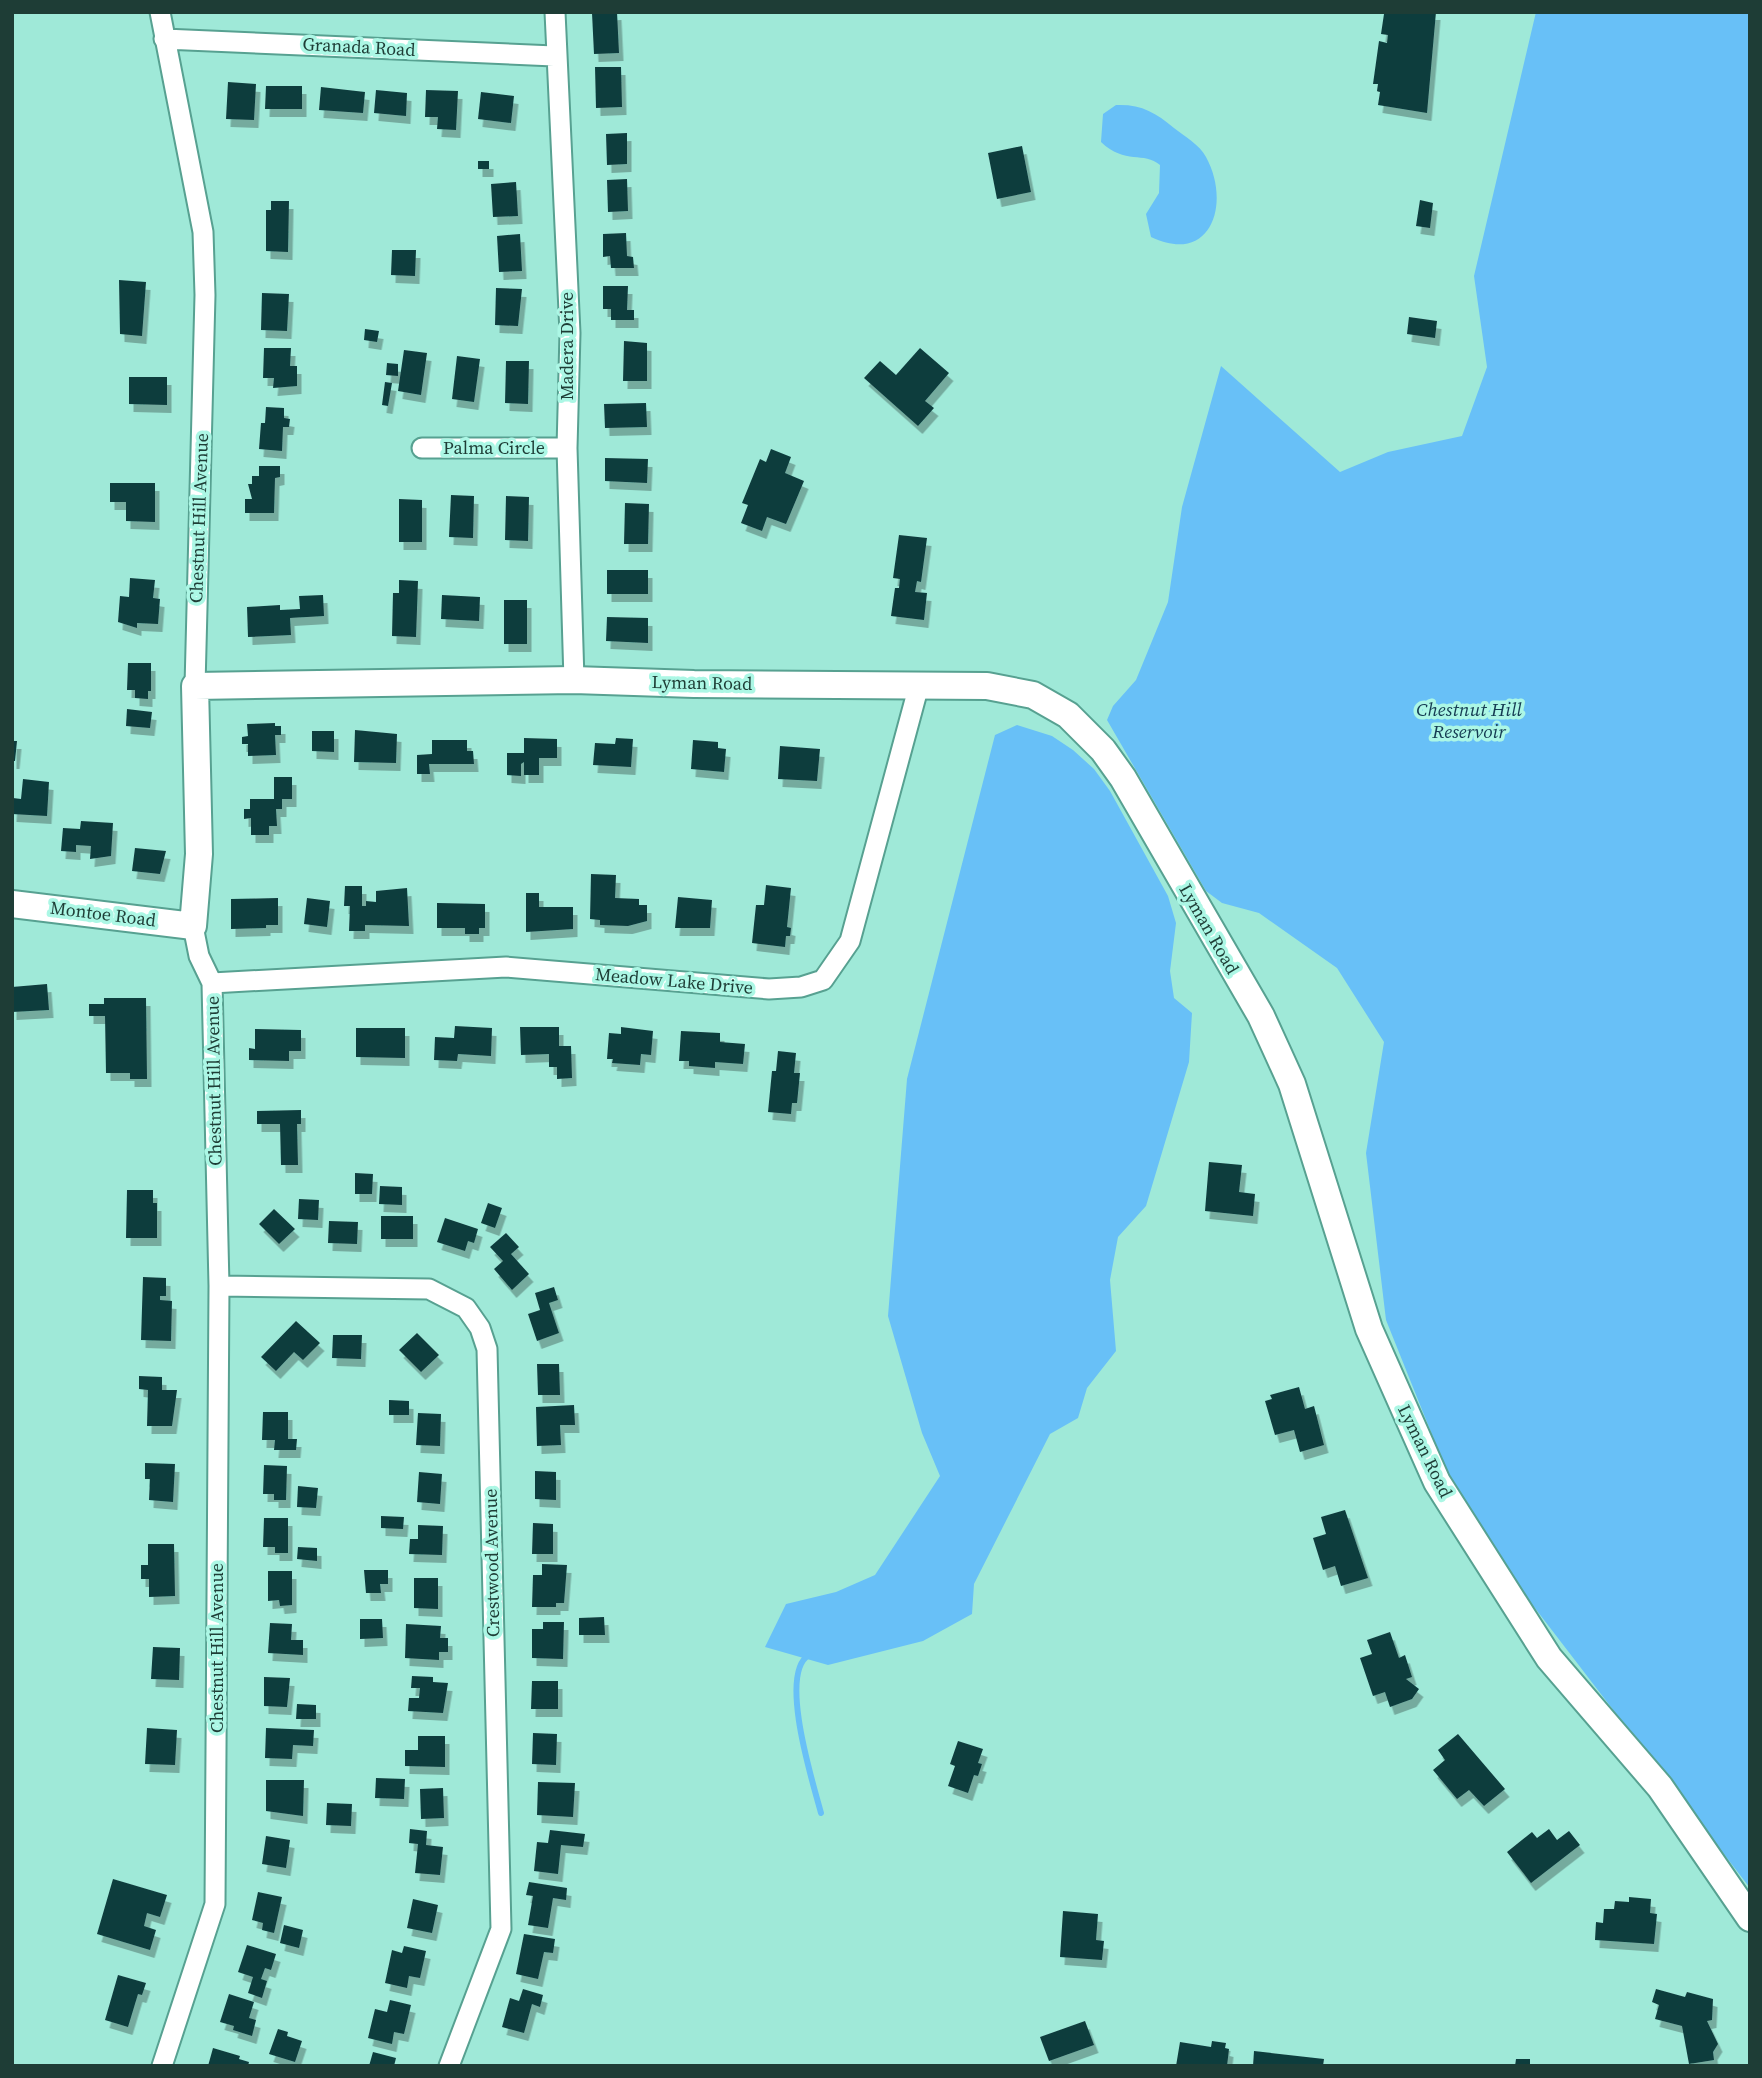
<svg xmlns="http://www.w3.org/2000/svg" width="1762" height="2078" font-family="'Source Serif 4',serif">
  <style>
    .water { fill: #68c0f7 }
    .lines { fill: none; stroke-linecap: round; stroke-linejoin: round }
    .stream { stroke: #68c0f7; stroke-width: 6 }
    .building { fill: #113c3e; filter: url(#shadow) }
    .street-casing { stroke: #57a191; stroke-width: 23 }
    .secondary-casing { stroke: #57a191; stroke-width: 30 }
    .street { stroke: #fff; stroke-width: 19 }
    .secondary { stroke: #fff; stroke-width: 26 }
    .labels { text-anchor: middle; stroke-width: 7; stroke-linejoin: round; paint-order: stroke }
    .street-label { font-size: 18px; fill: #1e3d36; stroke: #acf7e5 }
    .water-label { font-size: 19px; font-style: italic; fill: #153b52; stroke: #acf7e5 }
  </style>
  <defs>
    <filter id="shadow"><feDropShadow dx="4.5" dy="8" stdDeviation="0" flood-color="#0004"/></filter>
  </defs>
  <rect width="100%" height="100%" fill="#9fe9d8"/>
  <!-- water -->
  <path class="water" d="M 1536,12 L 1750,12 L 1750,1888 L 1531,1603 L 1449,1477 L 1386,1320 L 1366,1153 L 1384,1042 L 1337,968 L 1259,913 L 1222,903 L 1206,891 L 1107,720 L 1113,706 L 1136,680 L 1168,602 L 1182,507 L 1221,366 L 1340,472 L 1388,452 L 1462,436 L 1487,367 L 1474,276 Z
    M 1116,105 C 1141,104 1155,112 1174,128 C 1184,136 1200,145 1206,157 C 1231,202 1212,266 1151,237 L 1146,214 L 1159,193 L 1160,165 C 1144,151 1125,165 1101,142 L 1103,114 Z
    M 1017,725 L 1052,736 L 1073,750 L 1094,769 L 1110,791 L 1168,896 L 1176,923 L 1170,971 L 1174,998 L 1192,1013 L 1189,1062 L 1146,1206 L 1118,1237 L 1110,1280 L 1116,1351 L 1087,1388 L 1078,1418 L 1050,1434 L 974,1584 L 972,1614 L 923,1641 L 828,1665 L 765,1647 L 786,1604 L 836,1592 L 875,1575 L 940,1476 L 922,1433 L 888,1316 L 907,1079 L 995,735 Z"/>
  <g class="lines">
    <!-- stream -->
    <path class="stream" d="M 809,1655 C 778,1673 813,1783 821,1813"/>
  </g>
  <!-- building -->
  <path class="building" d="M 617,12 L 619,53 L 594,54 L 592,13 Z
    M 1388,12 L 1436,12 L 1427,113 L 1378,105 L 1380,92 L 1377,91 L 1378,84 L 1373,84 L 1379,41 L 1387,43 L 1388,35 L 1381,34 L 1384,14 Z
    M 595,67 L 621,67 L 622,107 L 596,108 Z
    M 228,82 L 256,84 L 254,120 L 226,119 Z
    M 266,86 L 302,86 L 302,109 L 265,109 Z
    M 321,87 L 365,92 L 363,113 L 319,110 Z
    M 376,90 L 407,93 L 406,116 L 374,113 Z
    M 426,90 L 458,91 L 456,130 L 437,129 L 438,117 L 425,117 Z
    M 481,92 L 514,96 L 511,123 L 478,119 Z
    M 627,133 L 627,164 L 607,165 L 606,134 Z
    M 1022,146 L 1031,192 L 997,199 L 988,153 Z
    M 478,161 L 489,161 L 489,169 L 478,169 Z
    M 627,179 L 628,211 L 608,212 L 607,180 Z
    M 516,182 L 518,216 L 493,217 L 491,184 Z
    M 1420,200 L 1433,203 L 1430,228 L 1416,226 Z
    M 271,201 L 289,201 L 288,252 L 266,251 L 266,210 L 271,210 Z
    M 626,233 L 627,256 L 633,257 L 634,268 L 611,268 L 610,256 L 603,257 L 603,234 Z
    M 520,234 L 522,271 L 499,272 L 497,236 Z
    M 392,250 L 416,250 L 415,276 L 391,275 Z
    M 119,280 L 146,282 L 142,336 L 120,334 Z
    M 603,286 L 628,286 L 627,310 L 634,310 L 634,320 L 611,320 L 611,309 L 603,309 Z
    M 496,288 L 522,289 L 518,326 L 495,325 Z
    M 262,293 L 289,294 L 287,331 L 261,330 Z
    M 1409,317 L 1437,321 L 1435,338 L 1407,334 Z
    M 365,329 L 379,331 L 377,342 L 364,340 Z
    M 624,341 L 647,343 L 647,381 L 623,381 Z
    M 264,348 L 291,348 L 290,366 L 297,366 L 297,386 L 273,388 L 274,378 L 263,378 Z
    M 920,348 L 949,373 L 925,401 L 934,408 L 918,426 L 864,378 L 880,361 L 896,375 Z
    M 404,350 L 427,353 L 421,395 L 398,391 Z
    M 457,356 L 480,359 L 474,402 L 452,399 Z
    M 506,361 L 529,361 L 528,404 L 505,403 Z
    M 387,363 L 398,364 L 398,376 L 386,375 Z
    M 129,377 L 167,377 L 167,405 L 129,404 Z
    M 385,382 L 392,383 L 388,406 L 382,405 Z
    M 646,403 L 647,427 L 605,428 L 604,404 Z
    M 266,407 L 284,408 L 284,418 L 290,419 L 289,427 L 283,427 L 282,451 L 259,449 L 261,423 L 265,423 Z
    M 771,449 L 791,457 L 785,473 L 804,481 L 786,524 L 767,517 L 762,531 L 741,523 L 748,505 L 742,503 L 760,459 L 766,462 Z
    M 605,458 L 648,459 L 647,483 L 605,481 Z
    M 259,466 L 280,466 L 280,477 L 275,478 L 274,513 L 245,513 L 245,499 L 252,499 L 248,484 L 252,484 L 252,476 L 259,476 Z
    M 110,483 L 155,483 L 155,522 L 126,521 L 126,502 L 110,502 Z
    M 451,495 L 474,496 L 473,538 L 449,537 Z
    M 506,496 L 529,497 L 528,541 L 505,540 Z
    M 399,499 L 422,500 L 422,542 L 399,542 Z
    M 625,503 L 649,504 L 648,544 L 624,544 Z
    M 899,535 L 927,538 L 921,582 L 917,581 L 915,592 L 927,593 L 924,620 L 891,616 L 895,588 L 899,588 L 900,579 L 893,578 Z
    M 607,570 L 648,570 L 648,594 L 607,594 Z
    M 130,578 L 155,580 L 153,598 L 160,599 L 158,624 L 137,623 L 137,628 L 118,622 L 120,596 L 129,597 Z
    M 399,580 L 418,581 L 416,637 L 392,636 L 393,593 L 399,593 Z
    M 323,595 L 324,616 L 290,618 L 291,635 L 248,637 L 247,607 L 280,605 L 280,610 L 300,609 L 299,596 Z
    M 442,595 L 480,597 L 479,621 L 441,619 Z
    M 504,600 L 527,600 L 527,644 L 504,644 Z
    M 607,617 L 648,618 L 648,643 L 606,641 Z
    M 128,663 L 151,663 L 151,691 L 148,691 L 148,699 L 135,698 L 135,690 L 127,690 Z
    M 127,709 L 152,712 L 150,728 L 126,726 Z
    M 275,723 L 275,726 L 281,726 L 281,735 L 275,735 L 276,755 L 248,756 L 248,744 L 242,744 L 242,737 L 248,736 L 247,724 Z
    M 355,730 L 397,734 L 396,763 L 354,762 Z
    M 312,731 L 334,731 L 334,752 L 312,751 Z
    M 524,738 L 557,739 L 557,758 L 539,758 L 539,775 L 524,775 L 524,762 L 521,764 L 521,776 L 507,775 L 507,753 L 524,753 Z
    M 616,738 L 633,739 L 631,767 L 593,765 L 595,743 L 615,744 Z
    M 432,740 L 467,740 L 467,751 L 473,751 L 474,764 L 429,764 L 430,774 L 417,774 L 417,755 L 432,754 Z
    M 693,740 L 718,742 L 718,748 L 726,749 L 724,772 L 691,769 Z
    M 12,741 L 17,741 L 15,761 L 12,761 Z
    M 780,746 L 820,749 L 817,781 L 778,779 Z
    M 274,777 L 292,777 L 292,799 L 282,799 L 282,809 L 276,809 L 277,826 L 269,826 L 269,835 L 251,835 L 251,818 L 244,819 L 244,809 L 250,809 L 250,799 L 274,799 Z
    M 23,779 L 49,782 L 47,816 L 12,814 L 13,798 L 21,799 Z
    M 81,821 L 113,823 L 111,856 L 90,859 L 91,846 L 76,845 L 76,852 L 61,851 L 63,828 L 80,829 Z
    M 135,848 L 166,851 L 160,874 L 132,871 Z
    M 591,874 L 616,875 L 615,898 L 639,899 L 639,905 L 647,905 L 647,921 L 628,926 L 600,925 L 600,920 L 590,919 Z
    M 766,885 L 791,888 L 787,927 L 791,928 L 790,936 L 786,936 L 785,947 L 752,943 L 756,905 L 764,905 Z
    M 345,886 L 362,886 L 362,906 L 366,906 L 366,901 L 376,902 L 376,891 L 407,888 L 409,926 L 365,925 L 365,931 L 349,931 L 350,906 L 344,906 Z
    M 526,893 L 539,893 L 539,907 L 573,907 L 573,929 L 526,932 Z
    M 678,897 L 712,900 L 710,928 L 675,928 Z
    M 278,898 L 278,925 L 266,925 L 266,928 L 231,929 L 231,899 Z
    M 307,898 L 330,901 L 327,927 L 304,924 Z
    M 437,903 L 485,904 L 485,928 L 479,928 L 479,934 L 465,934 L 465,928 L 437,928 Z
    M 47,984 L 49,1010 L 12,1012 L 12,987 Z
    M 104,998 L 146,998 L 147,1079 L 130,1079 L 130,1073 L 106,1073 L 105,1016 L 89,1016 L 89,1004 L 104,1004 Z
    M 455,1026 L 492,1028 L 491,1056 L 458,1054 L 457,1061 L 434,1060 L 435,1037 L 454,1038 Z
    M 520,1027 L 559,1027 L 559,1046 L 571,1046 L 572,1078 L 557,1079 L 557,1067 L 549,1067 L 549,1054 L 521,1055 Z
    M 621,1027 L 653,1031 L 651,1055 L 641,1054 L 640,1065 L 612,1063 L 613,1059 L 607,1059 L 609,1033 L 621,1034 Z
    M 356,1028 L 405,1028 L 405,1058 L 356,1057 Z
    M 255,1029 L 301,1030 L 301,1051 L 289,1051 L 289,1061 L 249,1060 L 249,1048 L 255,1049 Z
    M 681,1031 L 720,1033 L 720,1042 L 745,1044 L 743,1064 L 715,1062 L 715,1068 L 689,1066 L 689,1061 L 679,1061 Z
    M 778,1051 L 796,1053 L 794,1073 L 800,1073 L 797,1103 L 792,1103 L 791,1114 L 768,1112 L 772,1071 L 776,1071 Z
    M 301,1110 L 301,1124 L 297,1124 L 298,1165 L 281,1165 L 280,1124 L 257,1124 L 257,1111 Z
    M 1209,1162 L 1242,1165 L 1239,1192 L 1255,1194 L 1253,1216 L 1205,1211 Z
    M 355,1173 L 373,1174 L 372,1194 L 355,1194 Z
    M 380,1186 L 402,1187 L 402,1205 L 379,1204 Z
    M 127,1190 L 153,1190 L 153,1203 L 157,1203 L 157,1238 L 126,1238 Z
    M 299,1199 L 319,1200 L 318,1220 L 298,1219 Z
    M 488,1203 L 502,1208 L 495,1228 L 481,1223 Z
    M 274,1209 L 295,1229 L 279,1244 L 259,1224 Z
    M 381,1216 L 413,1216 L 413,1239 L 381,1239 Z
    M 445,1218 L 478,1229 L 474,1243 L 468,1241 L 465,1251 L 437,1242 Z
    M 329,1221 L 358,1222 L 357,1244 L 328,1243 Z
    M 506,1233 L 519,1247 L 511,1254 L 529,1274 L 512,1290 L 494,1269 L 503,1261 L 490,1247 Z
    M 143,1277 L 166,1278 L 166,1296 L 160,1296 L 160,1300 L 172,1301 L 171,1341 L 141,1340 Z
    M 554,1287 L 558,1300 L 549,1303 L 559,1333 L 537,1341 L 528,1314 L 540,1310 L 535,1293 Z
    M 296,1321 L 320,1343 L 303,1360 L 294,1352 L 276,1371 L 261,1357 Z
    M 417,1333 L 439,1355 L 421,1372 L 399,1350 Z
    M 333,1335 L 362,1335 L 361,1359 L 332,1358 Z
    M 537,1364 L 559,1364 L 560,1395 L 538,1395 Z
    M 139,1376 L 162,1377 L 162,1390 L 177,1390 L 172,1426 L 147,1426 L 148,1390 L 139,1389 Z
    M 1299,1387 L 1305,1409 L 1314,1406 L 1324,1445 L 1300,1452 L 1294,1430 L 1275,1435 L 1265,1401 L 1272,1399 L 1270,1395 Z
    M 389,1400 L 409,1401 L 409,1415 L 389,1415 Z
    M 574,1405 L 575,1425 L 560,1425 L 561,1445 L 537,1446 L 536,1407 Z
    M 263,1412 L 288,1412 L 288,1439 L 297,1439 L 296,1450 L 274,1450 L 275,1440 L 262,1440 Z
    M 418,1413 L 441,1414 L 440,1446 L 416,1445 Z
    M 145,1463 L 175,1464 L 173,1502 L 149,1500 L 150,1479 L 145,1479 Z
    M 264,1465 L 287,1466 L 286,1500 L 274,1500 L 274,1494 L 263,1494 Z
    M 535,1471 L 556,1472 L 556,1500 L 535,1499 Z
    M 419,1472 L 442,1474 L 440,1504 L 417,1502 Z
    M 298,1486 L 318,1488 L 316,1508 L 297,1507 Z
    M 1345,1510 L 1368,1578 L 1341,1586 L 1335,1566 L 1323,1570 L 1313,1538 L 1326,1534 L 1321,1517 Z
    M 381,1516 L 404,1517 L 403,1529 L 381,1528 Z
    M 264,1518 L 288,1518 L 288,1553 L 275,1553 L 275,1547 L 263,1547 Z
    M 533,1523 L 553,1524 L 553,1554 L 532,1554 Z
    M 418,1525 L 443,1526 L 442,1555 L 409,1554 L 410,1539 L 418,1539 Z
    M 148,1544 L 174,1544 L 175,1596 L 149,1597 L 149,1579 L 141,1579 L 141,1565 L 148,1565 Z
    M 298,1547 L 317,1548 L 317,1561 L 297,1559 Z
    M 542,1564 L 567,1565 L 564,1603 L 556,1603 L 556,1607 L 532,1607 L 533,1575 L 542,1575 Z
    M 364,1570 L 388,1570 L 388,1584 L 380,1584 L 381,1593 L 366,1593 Z
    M 268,1571 L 292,1571 L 292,1605 L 280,1606 L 279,1600 L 268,1601 Z
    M 414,1578 L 438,1578 L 438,1609 L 414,1608 Z
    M 604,1617 L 605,1635 L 579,1635 L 579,1618 Z
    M 360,1619 L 382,1619 L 383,1638 L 360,1639 Z
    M 543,1622 L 564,1622 L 563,1659 L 532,1658 L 532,1629 L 543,1629 Z
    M 270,1623 L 292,1624 L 291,1640 L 303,1640 L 303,1655 L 268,1653 Z
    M 406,1624 L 441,1626 L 440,1638 L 448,1638 L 448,1652 L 439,1652 L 439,1660 L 405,1658 Z
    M 1390,1632 L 1399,1658 L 1405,1655 L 1412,1677 L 1406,1679 L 1419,1689 L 1412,1699 L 1390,1707 L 1385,1692 L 1373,1696 L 1360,1658 L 1372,1654 L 1367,1640 Z
    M 153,1647 L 180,1648 L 179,1680 L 151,1679 Z
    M 412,1676 L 433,1677 L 433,1682 L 448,1683 L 443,1713 L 408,1711 L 409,1698 L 419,1698 L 420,1688 L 411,1688 Z
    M 264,1677 L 290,1678 L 287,1707 L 264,1706 Z
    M 532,1681 L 558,1681 L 558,1709 L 531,1709 Z
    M 297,1704 L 316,1705 L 316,1719 L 296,1719 Z
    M 147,1728 L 177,1730 L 175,1765 L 145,1764 Z
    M 266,1728 L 314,1730 L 313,1746 L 293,1745 L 292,1759 L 265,1758 Z
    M 533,1733 L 557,1734 L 556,1765 L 532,1764 Z
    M 1458,1734 L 1505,1789 L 1484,1806 L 1469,1790 L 1457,1799 L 1433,1770 L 1445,1760 L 1438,1750 Z
    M 418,1736 L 445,1736 L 445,1767 L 405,1766 L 405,1750 L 418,1750 Z
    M 958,1741 L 983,1749 L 978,1763 L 982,1764 L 978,1776 L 974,1775 L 968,1793 L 948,1786 L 955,1766 L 950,1764 Z
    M 376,1778 L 405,1779 L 404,1799 L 375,1798 Z
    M 266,1780 L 304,1780 L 303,1816 L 266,1811 Z
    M 538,1782 L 575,1783 L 573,1817 L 537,1815 Z
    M 443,1788 L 444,1818 L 421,1819 L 420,1789 Z
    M 327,1803 L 352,1804 L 351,1826 L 326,1825 Z
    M 410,1829 L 427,1831 L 426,1845 L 443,1847 L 440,1875 L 415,1873 L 418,1844 L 409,1843 Z
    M 1549,1829 L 1557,1840 L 1569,1831 L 1580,1845 L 1531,1883 L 1507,1852 L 1532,1832 L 1537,1838 Z
    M 550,1830 L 585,1834 L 583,1847 L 561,1845 L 558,1874 L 534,1871 L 537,1842 L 548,1843 Z
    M 266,1836 L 290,1840 L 286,1868 L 262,1864 Z
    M 113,1879 L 167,1895 L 160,1917 L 147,1913 L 144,1926 L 156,1930 L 150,1950 L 97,1934 Z
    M 529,1882 L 567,1888 L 566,1900 L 553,1898 L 548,1928 L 528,1925 L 533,1896 L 526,1895 Z
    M 258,1892 L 282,1897 L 274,1933 L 262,1930 L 263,1923 L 252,1920 Z
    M 1629,1897 L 1651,1899 L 1650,1913 L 1657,1914 L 1654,1944 L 1595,1940 L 1596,1922 L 1603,1923 L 1604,1909 L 1614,1909 L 1615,1901 L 1629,1902 Z
    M 413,1899 L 438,1905 L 432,1933 L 407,1928 Z
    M 1063,1911 L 1098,1914 L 1096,1940 L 1104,1941 L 1102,1960 L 1060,1957 Z
    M 284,1925 L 303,1930 L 299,1948 L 280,1943 Z
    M 524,1934 L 555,1939 L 553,1953 L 544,1952 L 538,1979 L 516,1974 Z
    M 247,1945 L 276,1954 L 271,1970 L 265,1968 L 261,1979 L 267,1981 L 262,1998 L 248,1993 L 253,1977 L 238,1972 Z
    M 404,1946 L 426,1951 L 420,1978 L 409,1976 L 407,1988 L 385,1983 L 392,1950 L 402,1953 Z
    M 118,1975 L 146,1983 L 142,1995 L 138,1994 L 128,2027 L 105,2020 Z
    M 523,1989 L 543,1995 L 540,2007 L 532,2004 L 524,2033 L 502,2027 L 510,1998 L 519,2001 Z
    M 1656,1989 L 1685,1997 L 1687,1992 L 1713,1999 L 1712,2020 L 1707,2021 L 1718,2044 L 1713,2052 L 1714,2060 L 1689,2064 L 1682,2026 L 1655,2019 L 1659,2005 L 1652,2002 Z
    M 229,1994 L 254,2002 L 249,2018 L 256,2020 L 252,2036 L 233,2030 L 234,2026 L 220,2022 Z
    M 390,2000 L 411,2005 L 404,2034 L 394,2032 L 392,2044 L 368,2038 L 375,2009 L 387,2012 Z
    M 1085,2021 L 1094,2045 L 1049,2061 L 1040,2037 Z
    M 278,2029 L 288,2032 L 287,2036 L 302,2041 L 295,2062 L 269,2054 Z
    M 1212,2041 L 1226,2043 L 1225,2048 L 1229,2049 L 1227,2066 L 1176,2066 L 1180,2042 L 1211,2047 Z
    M 213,2048 L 240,2056 L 239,2059 L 249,2062 L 248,2066 L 208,2066 Z
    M 1254,2051 L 1324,2059 L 1323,2066 L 1253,2066 Z
    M 373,2052 L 396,2058 L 394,2066 L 369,2066 Z
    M 1516,2059 L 1530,2059 L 1530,2066 L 1515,2066 Z"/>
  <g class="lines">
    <!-- street casing -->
    <g class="street-casing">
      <path id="street" d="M 160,12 L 203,232 L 205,295 L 195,686
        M 555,12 L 570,333 L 567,448 L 574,680
        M 164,39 L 554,56
        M 422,448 L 567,448
        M 212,983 L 506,967 L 769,989 L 801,987 L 823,980 L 850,941 L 919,685
        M 219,1286 L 429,1289 L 466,1308 L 480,1328 L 487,1349 L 501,1929 L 449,2066
        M 162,2066 L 215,1904 L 219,1286 L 212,983 L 199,956 L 193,926"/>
    </g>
    <!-- secondary casing -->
    <g class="secondary-casing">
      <path id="secondary" d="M 12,904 L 193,926 L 199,854 L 195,686 L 574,680 L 694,684 L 987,686 L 1033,695 L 1068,715 L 1103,750 L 1123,778 L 1261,1016 L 1277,1051 L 1292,1084 L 1369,1329 L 1437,1482 L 1549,1658 L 1660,1787 L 1750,1918"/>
    </g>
    <!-- street -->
    <use href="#street" class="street"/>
    <!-- secondary -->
    <use href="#secondary" class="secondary"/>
  </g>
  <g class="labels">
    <!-- street labels -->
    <g class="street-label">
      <text transform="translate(359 47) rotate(3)" y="6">Granada Road</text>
      <text transform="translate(567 346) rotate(-90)" y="6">Madera Drive</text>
      <text x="494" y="454">Palma Circle</text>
      <text transform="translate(199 518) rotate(-88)" y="6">Chestnut Hill Avenue</text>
      <text transform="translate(702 683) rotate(1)" y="6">Lyman Road</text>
      <text transform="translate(103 914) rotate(7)" y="6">Montoe Road</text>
      <text transform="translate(1209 929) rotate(60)" y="6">Lyman Road</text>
      <text transform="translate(674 981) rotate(5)" y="6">Meadow Lake Drive</text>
      <text transform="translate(214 1081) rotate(-91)" y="6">Chestnut Hill Avenue</text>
      <text transform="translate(1425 1451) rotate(64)" y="6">Lyman Road</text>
      <text transform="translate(492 1563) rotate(-91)" y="6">Crestwood Avenue</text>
      <text transform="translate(217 1648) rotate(-90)" y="6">Chestnut Hill Avenue</text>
    </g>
    <!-- water labels -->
    <g class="water-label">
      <text x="1469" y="716">Chestnut Hill<tspan x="1469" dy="22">Reservoir</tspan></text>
    </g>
  </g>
  <!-- border -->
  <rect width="1762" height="2078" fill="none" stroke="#1e3d36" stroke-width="28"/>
</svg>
